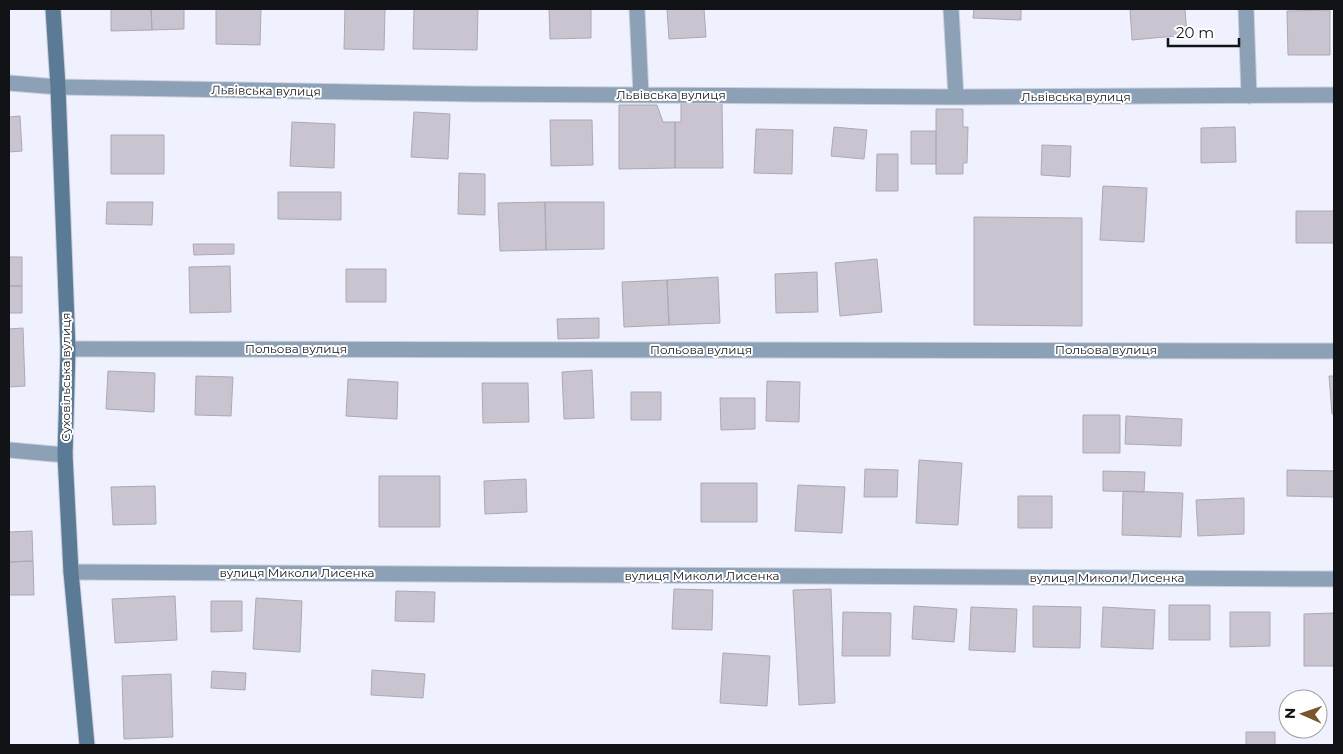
<svg xmlns="http://www.w3.org/2000/svg" width="1343" height="754" font-family="Montserrat,sans-serif">
  <style>
    .building { fill: #cac4d0; stroke: #aea8b4 }
    .lines { fill: none; stroke-linecap: round; stroke-linejoin: round }
    .street-casing { stroke: #ccced9; stroke-width: 17 }
    .secondary-casing { stroke: #ccced9; stroke-width: 17 }
    .street { stroke: #8ca1b5; stroke-width: 15 }
    .secondary { stroke: #5b7a96; stroke-width: 15 }
    .labels { text-anchor: middle; stroke-width: 4; stroke-linejoin: round; paint-order: stroke }
    .street-label { font-size: 12px; fill: #121317; stroke: #fff }
  </style>
  <rect width="100%" height="100%" fill="#eff2fe"/>
  <!-- building -->
  <path class="building" d="M 111,9 L 151,9 L 152,30 L 111,31 Z
    M 151,9 L 184,9 L 184,29 L 152,30 Z
    M 216,9 L 261,9 L 260,45 L 216,44 Z
    M 345,9 L 385,9 L 384,50 L 344,49 Z
    M 414,9 L 478,9 L 477,50 L 413,49 Z
    M 549,9 L 591,9 L 591,38 L 550,39 Z
    M 667,9 L 704,9 L 706,37 L 669,39 Z
    M 974,9 L 1021,9 L 1021,20 L 973,18 Z
    M 1130,9 L 1185,9 L 1187,35 L 1132,40 Z
    M 1330,10 L 1330,55 L 1288,55 L 1287,11 Z
    M 722,102 L 723,168 L 675,168 L 675,122 L 681,122 L 681,103 Z
    M 619,105 L 657,105 L 663,122 L 675,122 L 675,168 L 619,169 Z
    M 936,109 L 963,109 L 963,127 L 968,127 L 967,163 L 963,163 L 963,174 L 936,174 Z
    M 414,112 L 450,114 L 448,159 L 411,157 Z
    M 20,116 L 22,151 L 9,152 L 9,117 Z
    M 550,120 L 592,120 L 593,165 L 551,166 Z
    M 292,122 L 335,124 L 334,168 L 290,166 Z
    M 834,127 L 867,130 L 864,159 L 831,156 Z
    M 1235,127 L 1236,162 L 1201,163 L 1201,128 Z
    M 756,129 L 793,130 L 792,174 L 754,173 Z
    M 911,131 L 936,131 L 936,164 L 911,164 Z
    M 111,135 L 164,135 L 164,174 L 111,174 Z
    M 1042,145 L 1071,146 L 1070,177 L 1041,175 Z
    M 877,154 L 898,154 L 898,191 L 876,191 Z
    M 459,173 L 485,174 L 485,215 L 458,214 Z
    M 1103,186 L 1147,188 L 1144,242 L 1100,240 Z
    M 278,192 L 341,192 L 341,220 L 278,219 Z
    M 107,202 L 153,202 L 152,225 L 106,224 Z
    M 545,202 L 604,202 L 604,249 L 546,250 Z
    M 545,202 L 546,250 L 500,251 L 498,203 Z
    M 1296,211 L 1334,211 L 1334,243 L 1296,243 Z
    M 974,217 L 1082,218 L 1082,326 L 974,325 Z
    M 193,244 L 234,244 L 234,254 L 194,255 Z
    M 9,257 L 22,257 L 22,286 L 9,286 Z
    M 877,259 L 882,312 L 840,316 L 835,263 Z
    M 230,266 L 231,312 L 190,313 L 189,267 Z
    M 346,269 L 386,269 L 386,302 L 346,302 Z
    M 817,272 L 818,312 L 776,313 L 775,274 Z
    M 718,277 L 720,323 L 669,325 L 667,280 Z
    M 667,280 L 669,325 L 624,327 L 622,282 Z
    M 9,286 L 22,286 L 22,313 L 9,313 Z
    M 599,318 L 599,338 L 558,339 L 557,319 Z
    M 23,328 L 25,386 L 9,387 L 9,329 Z
    M 592,370 L 594,418 L 564,419 L 562,372 Z
    M 108,371 L 155,373 L 154,412 L 106,409 Z
    M 196,376 L 233,377 L 231,416 L 195,415 Z
    M 1329,376 L 1334,376 L 1334,414 L 1332,414 Z
    M 348,379 L 398,382 L 397,419 L 346,416 Z
    M 767,381 L 800,382 L 799,422 L 766,421 Z
    M 482,383 L 528,383 L 529,422 L 483,423 Z
    M 631,392 L 661,392 L 661,420 L 631,420 Z
    M 720,398 L 755,398 L 755,429 L 721,430 Z
    M 1083,415 L 1120,415 L 1120,453 L 1083,453 Z
    M 1126,416 L 1182,419 L 1181,446 L 1125,444 Z
    M 919,460 L 962,463 L 958,525 L 916,523 Z
    M 865,469 L 898,470 L 897,497 L 864,497 Z
    M 1287,470 L 1334,471 L 1334,497 L 1287,496 Z
    M 1103,471 L 1145,472 L 1144,492 L 1103,491 Z
    M 379,476 L 440,476 L 440,527 L 379,527 Z
    M 526,479 L 527,512 L 485,514 L 484,481 Z
    M 701,483 L 757,483 L 757,522 L 701,522 Z
    M 798,485 L 845,487 L 842,533 L 795,531 Z
    M 155,486 L 156,524 L 113,525 L 111,487 Z
    M 1123,491 L 1183,493 L 1181,537 L 1122,535 Z
    M 1018,496 L 1052,496 L 1052,528 L 1018,528 Z
    M 1244,498 L 1244,534 L 1198,536 L 1196,500 Z
    M 32,531 L 33,561 L 9,562 L 9,532 Z
    M 33,561 L 34,595 L 9,595 L 9,562 Z
    M 674,589 L 713,590 L 712,630 L 672,629 Z
    M 831,589 L 835,703 L 799,705 L 793,590 Z
    M 396,591 L 435,592 L 434,622 L 395,621 Z
    M 175,596 L 177,640 L 115,643 L 112,599 Z
    M 256,598 L 302,601 L 300,652 L 253,649 Z
    M 211,601 L 242,601 L 242,631 L 211,632 Z
    M 1169,605 L 1210,605 L 1210,640 L 1169,640 Z
    M 914,606 L 957,609 L 954,642 L 912,639 Z
    M 1033,606 L 1081,607 L 1080,648 L 1033,647 Z
    M 971,607 L 1017,609 L 1015,652 L 969,650 Z
    M 1103,607 L 1155,610 L 1153,649 L 1101,647 Z
    M 843,612 L 891,613 L 890,656 L 842,656 Z
    M 1230,612 L 1270,612 L 1270,646 L 1230,647 Z
    M 1334,613 L 1334,666 L 1304,666 L 1304,614 Z
    M 723,653 L 770,656 L 767,706 L 720,703 Z
    M 372,670 L 425,674 L 423,698 L 371,695 Z
    M 212,671 L 246,673 L 245,690 L 211,688 Z
    M 171,674 L 173,737 L 124,739 L 122,676 Z
    M 1246,732 L 1275,732 L 1275,745 L 1246,745 Z"/>
  <g class="lines">
    <!-- street casing -->
    <g class="street-casing">
      <path id="street" d="M 637,9 L 641,95
        M 951,9 L 956,97
        M 1246,9 L 1249,96
        M 9,83 L 58,87 L 472,94 L 956,97 L 1334,95
        M 68,349 L 1334,351
        M 9,450 L 65,455
        M 71,572 L 1334,579"/>
    </g>
    <!-- secondary casing -->
    <g class="secondary-casing">
      <path id="secondary" d="M 53,9 L 58,87 L 68,349 L 65,455 L 71,572 L 87,745"/>
    </g>
    <!-- street -->
    <use href="#street" class="street"/>
    <!-- secondary -->
    <use href="#secondary" class="secondary"/>
  </g>
  <g class="labels">
    <!-- street labels -->
    <g class="street-label">
      <text transform="translate(266 91) rotate(1)" y="4">Львівська вулиця</text>
      <text x="671" y="99">Львівська вулиця</text>
      <text x="1076" y="101">Львівська вулиця</text>
      <text x="296" y="353">Польова вулиця</text>
      <text x="701" y="354">Польова вулиця</text>
      <text x="1106" y="354">Польова вулиця</text>
      <text transform="translate(66 377) rotate(-90)" y="4">Суховільська вулиця</text>
      <text x="297" y="577">вулиця Миколи Лисенка</text>
      <text x="702" y="580">вулиця Миколи Лисенка</text>
      <text x="1107" y="582">вулиця Миколи Лисенка</text>
    </g>
  </g>
  <!-- border -->
  <rect width="1343" height="754" fill="none" stroke="#121317" stroke-width="20"/>
  <!-- north arrow -->
  <g transform="translate(1303 714) rotate(272)"><circle r="24" fill="#ffffff" stroke="#a0a1a2"/>
  <path d="M0-4L9 19L0 12L-9 19Z" fill="#77582d"/>
  <text y="-8" font-size="14" font-weight="bold" text-anchor="middle" fill="#121317">N</text>
  </g>
  <!-- scale -->
  <path d="M1168 38v8h71v-8" fill="none" stroke="#121317" stroke-width="2.5"/>
  <text x="1176" y="38" font-size="15" fill="#121317" stroke="#ffffff" stroke-width="4" paint-order="stroke">20 m</text>
</svg>
